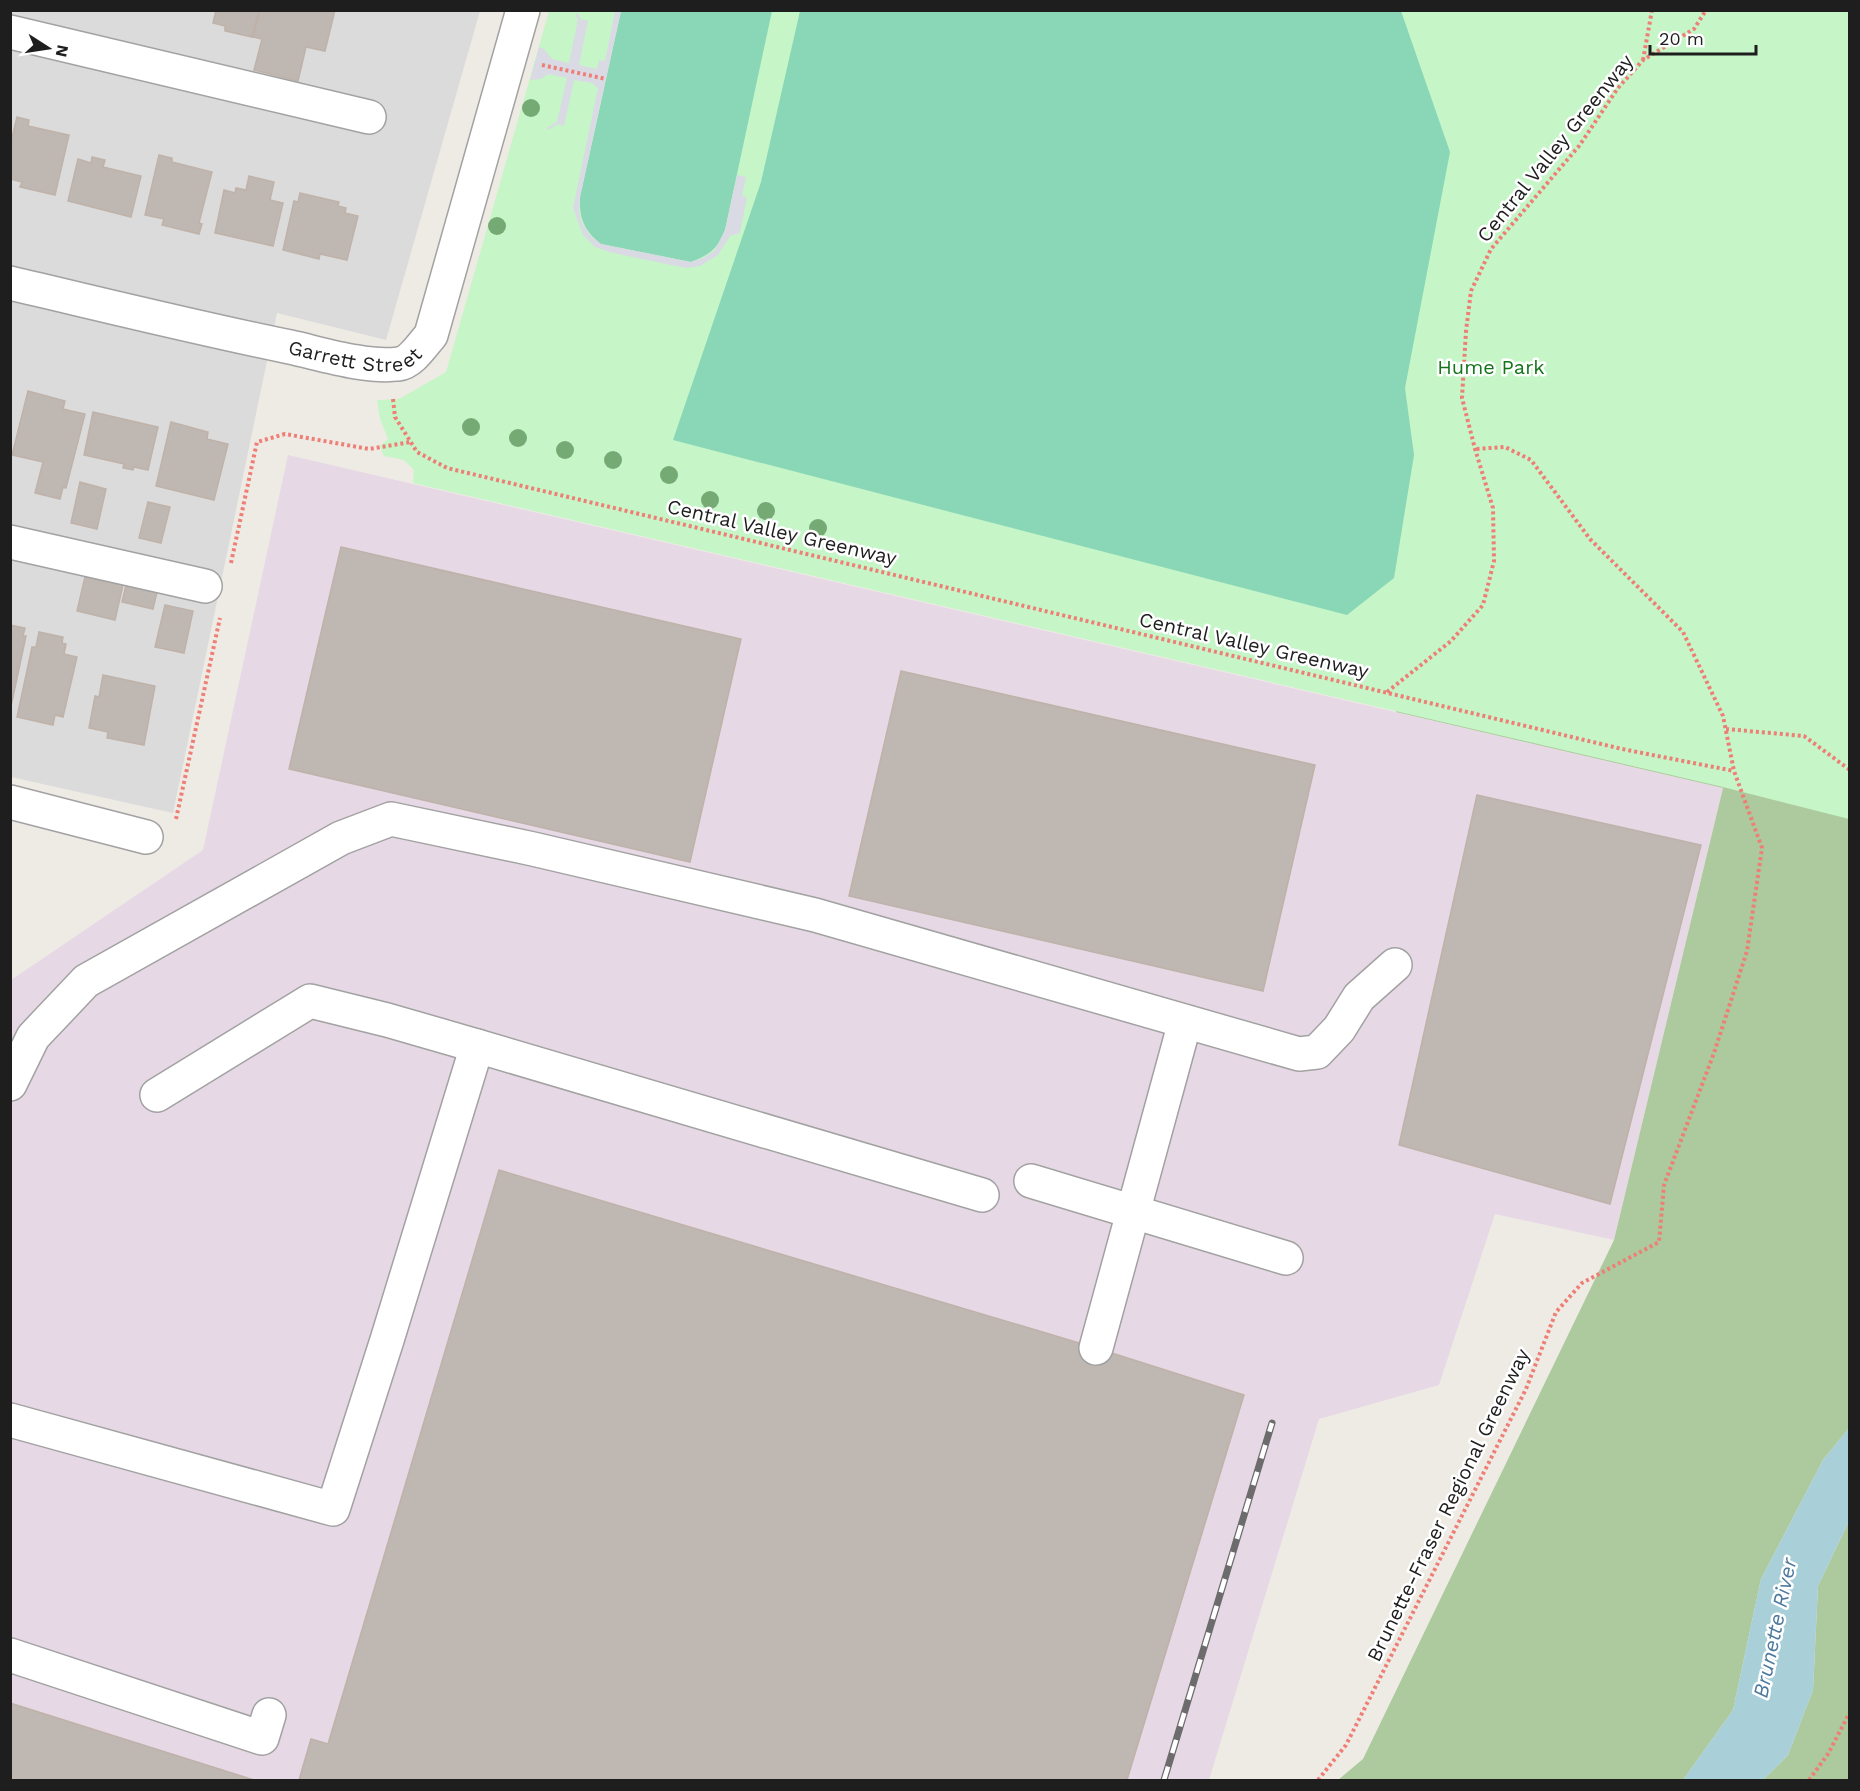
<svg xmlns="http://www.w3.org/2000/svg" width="1860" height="1791" font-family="'Work Sans',sans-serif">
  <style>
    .residential { fill: #dcdbdb }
    .industrial { fill: #e7d8e5 }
    .forest { fill: #acca9d }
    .park { fill: #c6f5c8 }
    .pitch { fill: #89d7b7 }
    .plaza { fill: #dadae4 }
    .water { fill: #a9cfd9 }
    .building { fill: #bfb7b2; stroke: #bfb2a9; stroke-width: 1.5 }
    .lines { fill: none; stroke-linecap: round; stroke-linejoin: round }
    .minor-casing { stroke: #a2a2a2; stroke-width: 36 }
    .path { stroke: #ee7f76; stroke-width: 4; stroke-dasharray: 3 3; stroke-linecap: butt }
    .minor { stroke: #fff; stroke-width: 33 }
    .rail-casing { stroke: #6c6c6c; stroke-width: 7 }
    .rail { stroke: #fff; stroke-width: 4.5; stroke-dasharray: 14; stroke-linecap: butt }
    .tree { fill: #76aa75 }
    .labels { text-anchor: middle; stroke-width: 5; stroke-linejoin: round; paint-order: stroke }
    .street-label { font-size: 20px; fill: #1e1e1e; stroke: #fff }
    .park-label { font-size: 20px; fill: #14741a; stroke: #fff }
    .water-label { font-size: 21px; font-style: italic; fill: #4f7a9f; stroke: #fff }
  </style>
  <rect width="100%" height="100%" fill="#eeebe5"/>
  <!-- residential -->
  <path class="residential" d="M 11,11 L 480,11 L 386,340 L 277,313 L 173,813 L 11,777 Z"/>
  <!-- industrial -->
  <path class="industrial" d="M 288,455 L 1723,788 L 1614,1240 L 1495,1214 L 1439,1385 L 1319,1419 L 1209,1780 L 11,1780 L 11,980 L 203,850 Z"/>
  <!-- forest -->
  <path class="forest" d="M 1849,11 L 1849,1428 L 1823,1460 L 1761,1579 L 1733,1710 L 1683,1780 L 1338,1780 L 1363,1759 L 1614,1240 L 1723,788 L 1396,712 Z
    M 1849,1521 L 1849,1780 L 1763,1780 L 1788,1755 L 1813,1690 L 1818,1586 Z"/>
  <!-- park -->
  <path class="park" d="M 549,11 L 1849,11 L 1849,819 L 1723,787 L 413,483 L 414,470 L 404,460 L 384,456 L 380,446 L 388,439 L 380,419 L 377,400 L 399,399 L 446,372 Z"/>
  <!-- pitch -->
  <path class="pitch" d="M 621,11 L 772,11 L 725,230 C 717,249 711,254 691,262 L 601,244 C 584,230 579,218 580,197 Z
    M 800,11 L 1401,11 L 1450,152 L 1405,388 L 1414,455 L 1394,578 L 1347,615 L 673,440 L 761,182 Z"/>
  <!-- plaza -->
  <path class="plaza" d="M 615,11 L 621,11 L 580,197 L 579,211 L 582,223 L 590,235 L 601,244 L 691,262 L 705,257 L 715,250 L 725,230 L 737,175 L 746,177 L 742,196 L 747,197 L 740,233 L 730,236 L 718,255 L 700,266 L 686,268 L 613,253 L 595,247 L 583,235 L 573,208 L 598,88 L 592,83 L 574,80 L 564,126 L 558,124 L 548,130 L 547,128 L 557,122 L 567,78 L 548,74 L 541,79 L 530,80 L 539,47 L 544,49 L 552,59 L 569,63 L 578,19 L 575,16 L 577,13 L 581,19 L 588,21 L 579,65 L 597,69 L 599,60 L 605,61 Z"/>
  <!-- water -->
  <path class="water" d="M 1849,1428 L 1849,1521 L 1818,1586 L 1813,1690 L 1788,1755 L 1763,1780 L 1683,1780 L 1733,1710 L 1761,1579 L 1823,1460 Z"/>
  <!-- building -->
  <path class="building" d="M 216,10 L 259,10 L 252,37 L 225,31 L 225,26 L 213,23 Z
    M 260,10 L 335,10 L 325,51 L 306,47 L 298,81 L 254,70 L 262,39 L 253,37 Z
    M 17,117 L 29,120 L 28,126 L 69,135 L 55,195 L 20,187 L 22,182 L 10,179 L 10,146 Z
    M 159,155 L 172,158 L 172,162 L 212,172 L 199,223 L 202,224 L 199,234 L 162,225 L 164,219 L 145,215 Z
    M 92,157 L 105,160 L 103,167 L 141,176 L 131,217 L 68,201 L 78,159 L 91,163 Z
    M 249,176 L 274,182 L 270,200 L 283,203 L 273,246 L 215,233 L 224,190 L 235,193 L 236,188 L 246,190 Z
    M 300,193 L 339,202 L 338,206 L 346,208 L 345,213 L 358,216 L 347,260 L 320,254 L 319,259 L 283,250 L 294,201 L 298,202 Z
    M 28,391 L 65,401 L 63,409 L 85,414 L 66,488 L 63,487 L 60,499 L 35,493 L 43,462 L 12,455 Z
    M 93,412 L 158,427 L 148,470 L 134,467 L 133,470 L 123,468 L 124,464 L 84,455 Z
    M 171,422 L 208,432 L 207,439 L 228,444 L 214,500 L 156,486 Z
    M 80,482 L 106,489 L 97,529 L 71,523 Z
    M 148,502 L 170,507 L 161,543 L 139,538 Z
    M 341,547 L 741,639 L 690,862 L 289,769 Z
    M 85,577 L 123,585 L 115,620 L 77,611 Z
    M 126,585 L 157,592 L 153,609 L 122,602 Z
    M 165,605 L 193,611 L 184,653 L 155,647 Z
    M 10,625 L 25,628 L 23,636 L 26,636 L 10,711 Z
    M 39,632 L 63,637 L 62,643 L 66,644 L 64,654 L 77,657 L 63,717 L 55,715 L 53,725 L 17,717 L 32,647 L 36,647 Z
    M 901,671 L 1315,765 L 1263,991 L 849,896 Z
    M 103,675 L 155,686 L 144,745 L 107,738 L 108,732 L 89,728 L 95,696 L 99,697 Z
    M 1477,795 L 1701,845 L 1610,1204 L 1399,1145 Z
    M 499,1170 L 1096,1348 L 1244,1395 L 1127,1780 L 299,1780 L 311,1739 L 328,1744 Z
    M 10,1703 L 254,1780 L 10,1780 Z"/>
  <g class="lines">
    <!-- minor casing -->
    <g class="minor-casing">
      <g id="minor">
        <path d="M 10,32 L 369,117"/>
        <path id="s1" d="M 10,283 C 104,305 197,328 290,347 C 322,354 366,368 398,364 C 411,363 423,344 431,335 L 523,10"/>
        <path d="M 10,542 L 205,586"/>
        <path d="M 10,802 L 146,837"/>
        <path d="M 10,1084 L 33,1037 L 86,981 L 341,838 L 391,819 L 533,849 L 815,915 L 1299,1054 L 1317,1052 L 1339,1029 L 1359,997 L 1395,965"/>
        <path d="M 157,1095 L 310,1001 L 387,1020 L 477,1046"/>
        <path d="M 1031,1181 L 1286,1258"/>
        <path d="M 1096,1348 L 1185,1022"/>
        <path d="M 10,1420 L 333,1509 L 387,1340 L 477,1046 L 982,1195"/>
        <path d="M 10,1655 L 262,1738 L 269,1715"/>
      </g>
    </g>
    <!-- path -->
    <path class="path" d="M 1643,60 L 1652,10
      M 542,65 L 606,79
      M 393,399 L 395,417 L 417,452 L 447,468 L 1622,749 L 1734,771
      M 231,563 L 257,442 L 285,434 L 369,449 L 411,442
      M 1387,692 L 1451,641 L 1483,605 L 1494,561 L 1493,508 L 1475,449 L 1462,398 L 1466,331 L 1471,291 L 1491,249 L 1579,146 L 1618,88 L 1643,60 L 1694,29 L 1706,10
      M 1726,729 L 1804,736 L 1850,770
      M 176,819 L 220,618
      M 1318,1780 L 1346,1745 L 1526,1389 L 1556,1312 L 1582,1283 L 1659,1242 L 1664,1185 L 1714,1053 L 1747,951 L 1762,848 L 1734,771 L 1723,716 L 1683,632 L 1590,539 L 1531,460 L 1505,447 L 1475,449
      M 1809,1780 L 1828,1754 L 1850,1712"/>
    <!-- minor -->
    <use href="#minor" class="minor"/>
    <!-- rail casing -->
    <g class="rail-casing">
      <path id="rail" d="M 1164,1780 L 1272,1423"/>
    </g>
    <!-- rail -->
    <use href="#rail" class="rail"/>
  </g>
  <!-- trees -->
  <g class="tree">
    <circle cx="531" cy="108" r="9"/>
    <circle cx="497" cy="226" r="9"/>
    <circle cx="471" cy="427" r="9"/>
    <circle cx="518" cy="438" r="9"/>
    <circle cx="565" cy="450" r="9"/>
    <circle cx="613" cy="460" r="9"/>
    <circle cx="669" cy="475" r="9"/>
    <circle cx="710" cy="500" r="9"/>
    <circle cx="766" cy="511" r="9"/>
    <circle cx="818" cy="528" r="9"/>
  </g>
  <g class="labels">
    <!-- street labels -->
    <g class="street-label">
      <text transform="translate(1555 148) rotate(-51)" y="7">Central Valley Greenway</text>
      <text dy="7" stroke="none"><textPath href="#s1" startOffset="354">Garrett Street</textPath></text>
      <text transform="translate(782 532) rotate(13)" y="7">Central Valley Greenway</text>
      <text transform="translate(1254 645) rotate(13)" y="7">Central Valley Greenway</text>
      <text transform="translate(1448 1505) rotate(-64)" y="7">Brunette-Fraser Regional Greenway</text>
    </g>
    <!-- park labels -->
    <g class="park-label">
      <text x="1491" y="374">Hume Park</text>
    </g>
    <!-- water labels -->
    <g class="water-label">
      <text transform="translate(1775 1628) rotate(-78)" y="7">Brunette River</text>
    </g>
  </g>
  <!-- border -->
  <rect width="1860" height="1791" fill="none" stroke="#1e1e1e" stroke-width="24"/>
  <!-- north arrow -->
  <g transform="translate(48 48) rotate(102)" stroke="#ffffff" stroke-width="4.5" paint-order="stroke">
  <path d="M0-4.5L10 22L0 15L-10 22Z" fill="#1e1e1e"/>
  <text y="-9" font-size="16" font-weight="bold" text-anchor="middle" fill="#1e1e1e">N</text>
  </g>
  <!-- scale -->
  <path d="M1650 45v9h106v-9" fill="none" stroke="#1e1e1e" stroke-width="3"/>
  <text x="1659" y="45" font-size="18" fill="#1e1e1e" stroke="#ffffff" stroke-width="4.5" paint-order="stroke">20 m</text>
</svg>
